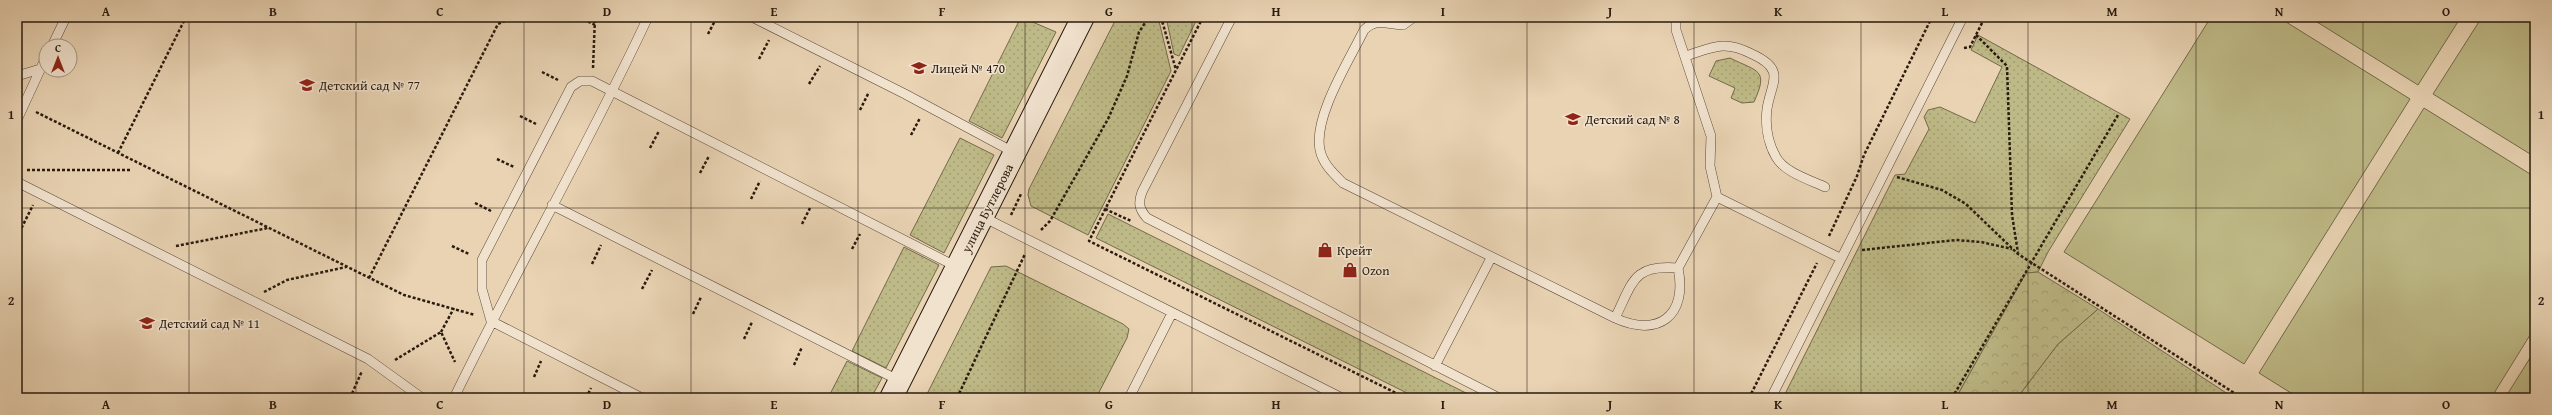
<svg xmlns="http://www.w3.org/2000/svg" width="2552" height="415" font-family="'Gentium Book Plus',serif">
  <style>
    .green { fill: url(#green-dots); stroke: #736a4a }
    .forest { fill: url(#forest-crowns); stroke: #736a4a }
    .pitch { fill: #beba87; stroke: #736a4a }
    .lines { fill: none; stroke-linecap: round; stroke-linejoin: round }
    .lane-casing { stroke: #584837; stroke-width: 10 }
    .secondary-casing { stroke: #281a0e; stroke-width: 24 }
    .path { stroke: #281a0e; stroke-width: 2.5; stroke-dasharray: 3 2; stroke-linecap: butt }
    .lane { stroke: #f1e2ce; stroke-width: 9 }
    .secondary { stroke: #f1e2ce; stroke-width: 22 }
    .grid { fill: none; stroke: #281a0e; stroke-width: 1; stroke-opacity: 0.55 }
    .labels { text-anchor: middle; stroke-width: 3; stroke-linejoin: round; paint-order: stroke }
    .poi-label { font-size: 13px; fill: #281a0e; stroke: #f1e2ce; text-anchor: start }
    .street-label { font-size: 13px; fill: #281a0e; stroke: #f1e2ce }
    .neatline { fill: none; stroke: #281a0e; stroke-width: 1.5 }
    .grid-label { font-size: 13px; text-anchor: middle; font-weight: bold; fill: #281a0e }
  </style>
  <defs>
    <pattern id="green-dots" width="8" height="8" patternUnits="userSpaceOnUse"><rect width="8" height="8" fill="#beba87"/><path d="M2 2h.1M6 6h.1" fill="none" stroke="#a39f73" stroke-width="1.8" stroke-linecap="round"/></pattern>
    <pattern id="forest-crowns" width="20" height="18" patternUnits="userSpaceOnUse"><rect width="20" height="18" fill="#beba87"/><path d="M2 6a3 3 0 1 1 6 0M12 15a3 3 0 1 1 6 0" fill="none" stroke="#a39f73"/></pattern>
  </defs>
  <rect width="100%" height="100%" fill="#e9d3b3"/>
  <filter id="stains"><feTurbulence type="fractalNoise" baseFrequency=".005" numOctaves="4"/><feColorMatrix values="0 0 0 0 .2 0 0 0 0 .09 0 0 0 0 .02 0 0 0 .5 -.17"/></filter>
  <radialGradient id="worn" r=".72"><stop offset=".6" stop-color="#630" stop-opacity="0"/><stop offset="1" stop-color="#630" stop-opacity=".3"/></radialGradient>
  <!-- green -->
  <path class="green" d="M 1021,17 L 1056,32 L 1002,138 L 969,121 Z
    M 1117,17 L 1158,17 L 1171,71 L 1088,235 L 1031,206 L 1028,195 L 1029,189 Z
    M 1166,17 L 1198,17 L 1179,56 L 1174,54 Z
    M 1978,35 L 2130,119 L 2048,252 L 2038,272 L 2026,273 L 1956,398 L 1783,398 L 1895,175 L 1905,174 L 1929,129 L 1924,117 L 1928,110 L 1940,107 L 1975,123 L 2002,67 L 1971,50 Z
    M 1730,58 C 1758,72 1769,69 1754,102 L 1742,103 L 1731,98 L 1735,88 L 1709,76 L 1716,61 Z
    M 960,138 L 994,155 L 944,253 L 910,235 Z
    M 1108,214 L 1476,398 L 1417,398 L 1096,238 Z
    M 904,247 L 939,265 L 886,368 L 852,351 Z
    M 1006,266 L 1123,324 L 1129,329 L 1127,338 L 1096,398 L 925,398 L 991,267 Z
    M 2098,309 L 2234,398 L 2020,398 L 2020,394 L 2058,344 Z
    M 847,361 L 882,378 L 871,398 L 828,398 Z"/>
  <!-- forest -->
  <path class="forest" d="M 2038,272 L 2098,309 L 2058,344 L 2020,394 L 2020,398 L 1956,398 L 2026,273 Z"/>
  <!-- pitch -->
  <path class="pitch" d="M 2211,17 L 2278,17 L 2410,99 L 2244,364 L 2064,252 Z
    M 2309,17 L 2461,17 L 2418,85 Z
    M 2482,17 L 2535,17 L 2535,157 L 2433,94 Z
    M 2424,108 L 2535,177 L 2535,327 L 2491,398 L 2299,398 L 2259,373 Z
    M 2535,350 L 2535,398 L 2505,398 Z"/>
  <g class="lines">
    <!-- lane casing -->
    <g class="lane-casing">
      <path id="lane" d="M 752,17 L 905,94 L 1015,153
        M 1232,17 L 1142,192 C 1138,203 1139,209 1147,218 L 1499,398
        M 1414,17 L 1403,25 C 1387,25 1377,17 1364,30 C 1349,61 1313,117 1320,150 C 1323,164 1333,173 1343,183 L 1615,318 C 1633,282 1633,264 1678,268 L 1717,197
        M 1676,17 L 1676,30 L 1711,136 L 1710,166 L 1717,197 L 1840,258
        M 52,46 L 66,17
        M 1686,56 C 1714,47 1724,40 1752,54 C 1787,70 1771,82 1767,109 C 1765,125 1768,143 1776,157 C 1784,172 1810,180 1825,187
        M 17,76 L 40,69
        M 17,120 L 46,57
        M 17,182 L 368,359 L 422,398
        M 552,205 L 900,381
        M 983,217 L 1342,398
        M 1615,318 C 1658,338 1688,316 1678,268
        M 1435,366 L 1491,258
        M 454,398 C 516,270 588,146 648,17
        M 642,398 L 491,321 L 482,289 L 482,260 L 571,87 L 580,81 L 592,81 L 957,267
        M 1129,398 L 1172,313
        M 1771,398 L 1963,17"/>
    </g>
    <!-- secondary casing -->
    <g class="secondary-casing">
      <path id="secondary" d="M 891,398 L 1083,17"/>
    </g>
    <!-- path -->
    <path class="path" d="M 579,17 L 595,25
      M 1161,17 L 1176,70
      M 1203,17 L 1089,241 L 1406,398
      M 17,18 L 17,17
      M 708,34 L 717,17
      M 1976,35 L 2007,66 L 2012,215 L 2018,253
      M 1964,48 L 1970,47 L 1985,17
      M 759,59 L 769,40
      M 593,68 L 595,17
      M 542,72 L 558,80
      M 809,84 L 820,66
      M 860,110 L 869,92
      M 36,112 L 404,295 L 475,315
      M 520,116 L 536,124
      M 911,135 L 920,118
      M 650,148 L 659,131
      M 118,153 L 186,17
      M 497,159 L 514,167
      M 27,170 L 130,170
      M 700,173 L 709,156
      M 1897,177 L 1942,190 L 1966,204 L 2018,254 L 2242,398
      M 751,199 L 760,181
      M 475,203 L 491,211
      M 1105,209 L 1131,221
      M 1011,215 L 1021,194
      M 802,224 L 810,208
      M 1041,230 L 1050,221 L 1108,119 L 1127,76 L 1139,32 L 1149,17
      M 1829,236 L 1857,176 L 1864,155 L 1932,17
      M 17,237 L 33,205
      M 176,246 L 268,228
      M 452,246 L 469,254
      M 852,249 L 860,234
      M 1862,250 L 1956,240 L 1981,242 L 2012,249
      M 592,264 L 601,245
      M 369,278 L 498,24 L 514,17
      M 642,289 L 652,270
      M 264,292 L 287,280 L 346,267
      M 693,314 L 701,297
      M 441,332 L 454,308
      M 744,339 L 752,322
      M 395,360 L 441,332 L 455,362
      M 794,365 L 802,347
      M 534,377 L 541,361
      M 350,398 L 362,371
      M 586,398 L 591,388
      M 957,398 L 1025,254
      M 1749,398 L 1817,263
      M 1952,398 L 2118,115"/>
    <!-- lane -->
    <use href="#lane" class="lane"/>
    <!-- secondary -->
    <use href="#secondary" class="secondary"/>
  </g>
  <!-- grid -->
  <path class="grid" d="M 189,17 L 189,398M 356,17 L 356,398M 524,17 L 524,398M 691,17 L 691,398M 858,17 L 858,398M 1025,17 L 1025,398M 1192,17 L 1192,398M 1360,17 L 1360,398M 1527,17 L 1527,398M 1694,17 L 1694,398M 1861,17 L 1861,398M 2028,17 L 2028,398M 2196,17 L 2196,398M 2363,17 L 2363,398M 17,208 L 2535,208"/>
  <!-- icons -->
  <defs>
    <g id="school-bare" transform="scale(1.2)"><path d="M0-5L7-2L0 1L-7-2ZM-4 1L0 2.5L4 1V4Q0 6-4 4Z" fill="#8f2418" stroke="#f1e2ce" stroke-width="2.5" paint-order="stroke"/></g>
    <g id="shop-bare" transform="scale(1.2)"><path d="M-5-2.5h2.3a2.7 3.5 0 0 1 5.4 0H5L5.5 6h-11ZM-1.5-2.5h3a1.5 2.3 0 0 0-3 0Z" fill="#8f2418" stroke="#f1e2ce" stroke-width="2.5" paint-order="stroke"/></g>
  </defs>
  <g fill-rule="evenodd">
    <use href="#school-bare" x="919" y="68"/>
    <use href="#school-bare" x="307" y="85"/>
    <use href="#school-bare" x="1573" y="119"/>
    <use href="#shop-bare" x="1325" y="250"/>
    <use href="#shop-bare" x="1350" y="270"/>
    <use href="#school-bare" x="147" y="323"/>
  </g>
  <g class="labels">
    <!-- poi labels -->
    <g class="poi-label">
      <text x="931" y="73">Лицей № 470</text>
      <text x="319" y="90">Детский сад № 77</text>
      <text x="1585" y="124">Детский сад № 8</text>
      <text x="1337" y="255">Крейт</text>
      <text x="1362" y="275">Ozon</text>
      <text x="159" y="328">Детский сад № 11</text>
    </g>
    <!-- street labels -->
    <g class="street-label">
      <text transform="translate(987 208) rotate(-63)" y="5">улица Бутлерова</text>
    </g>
  </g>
  <!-- margin -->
  <rect width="2552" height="415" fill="none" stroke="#e9d3b3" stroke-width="44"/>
  <!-- north arrow -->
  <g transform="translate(58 58)"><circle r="19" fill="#f1e2ce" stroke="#a19281"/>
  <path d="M0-3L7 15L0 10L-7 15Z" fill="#8f2418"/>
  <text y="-6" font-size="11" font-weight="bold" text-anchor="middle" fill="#281a0e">С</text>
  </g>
  <rect x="22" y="22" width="2508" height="371" class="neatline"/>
  <g class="grid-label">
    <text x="106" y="16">A</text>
    <text x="273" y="16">B</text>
    <text x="440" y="16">C</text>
    <text x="607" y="16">D</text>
    <text x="774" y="16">E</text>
    <text x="942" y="16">F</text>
    <text x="1109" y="16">G</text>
    <text x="1276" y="16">H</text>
    <text x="1443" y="16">I</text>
    <text x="1610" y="16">J</text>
    <text x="1778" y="16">K</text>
    <text x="1945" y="16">L</text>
    <text x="2112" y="16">M</text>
    <text x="2279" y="16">N</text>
    <text x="2446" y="16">O</text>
    <text x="11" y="119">1</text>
    <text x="2541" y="119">1</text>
    <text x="11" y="305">2</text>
    <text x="2541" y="305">2</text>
    <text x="106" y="409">A</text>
    <text x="273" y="409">B</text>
    <text x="440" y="409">C</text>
    <text x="607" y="409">D</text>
    <text x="774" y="409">E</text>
    <text x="942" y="409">F</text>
    <text x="1109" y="409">G</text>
    <text x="1276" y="409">H</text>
    <text x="1443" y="409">I</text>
    <text x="1610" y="409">J</text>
    <text x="1778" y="409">K</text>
    <text x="1945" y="409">L</text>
    <text x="2112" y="409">M</text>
    <text x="2279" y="409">N</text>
    <text x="2446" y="409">O</text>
  </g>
  <rect width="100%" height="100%" filter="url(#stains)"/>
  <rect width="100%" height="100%" fill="url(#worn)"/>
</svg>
